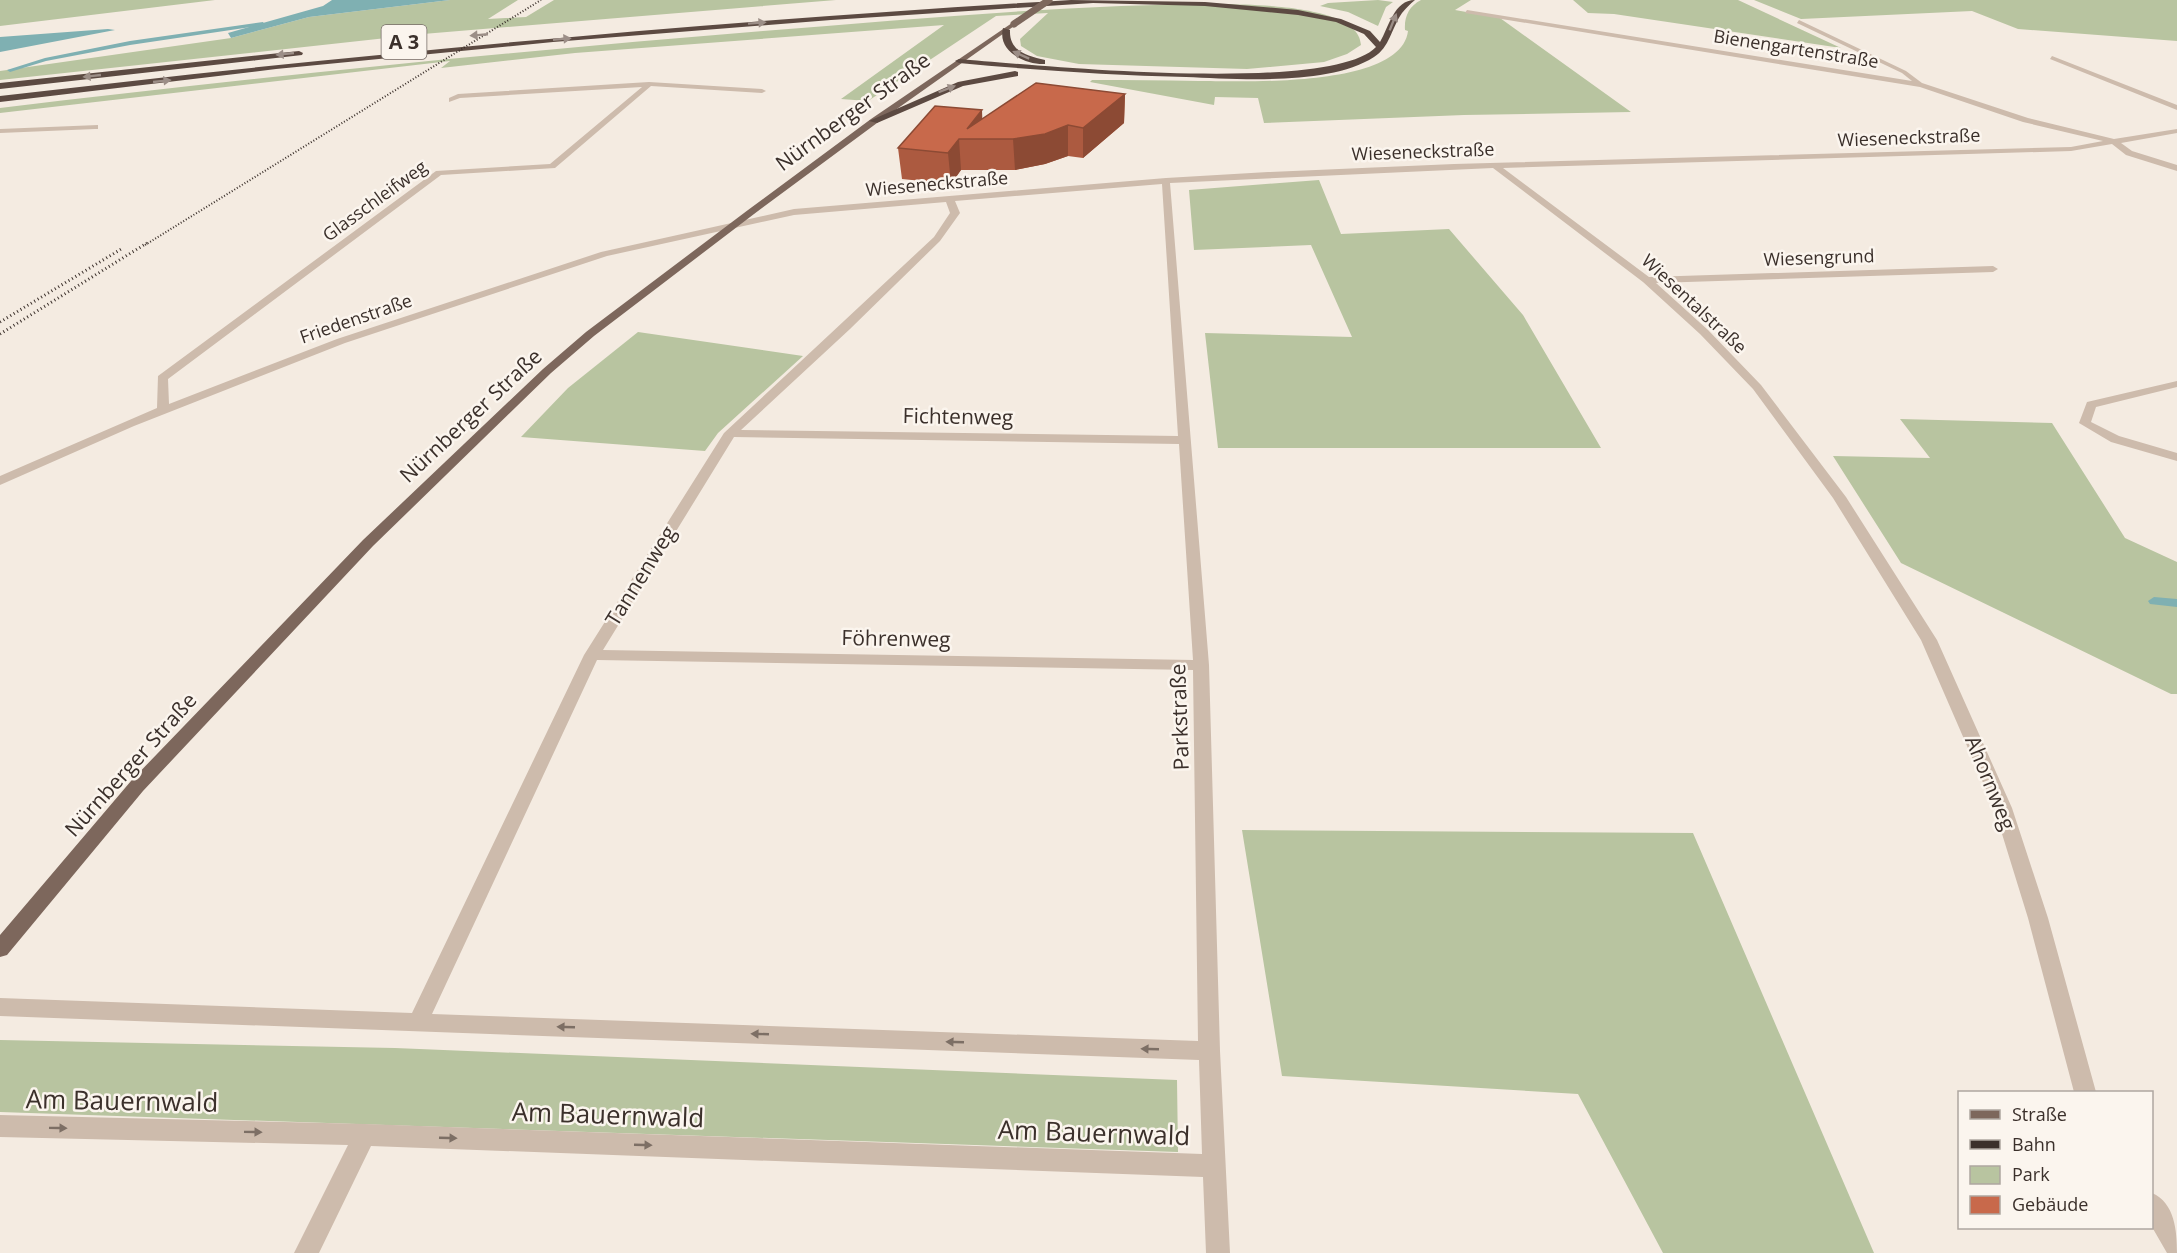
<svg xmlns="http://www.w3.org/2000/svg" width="2177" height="1253" font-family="'Open Sans',sans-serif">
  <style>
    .green { fill: #b8c4a0 }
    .water { fill: #7fb0b2 }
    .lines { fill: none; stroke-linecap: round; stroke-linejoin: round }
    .stream { fill: #7fb0b2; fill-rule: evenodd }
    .minor { fill: #cdbbac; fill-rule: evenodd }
    .major { fill: #7d675c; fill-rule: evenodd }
    .highway { fill: #5c4a42; fill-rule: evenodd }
    .rail-far1 { stroke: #3b302b; stroke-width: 2; stroke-dasharray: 1 2; stroke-linecap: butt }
    .rail { stroke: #3b302b; stroke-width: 3; stroke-dasharray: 1 3; stroke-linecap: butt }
    .major-bridge { stroke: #7d675c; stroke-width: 7 }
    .wall { fill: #ac5a40 }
    .shaded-wall { fill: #8c4a34 }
    .building { fill: #c8694b; stroke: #8c4a34; stroke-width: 1.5 }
    .oneway { fill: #9c8e87 }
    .oneway2 { fill: #7d6f65 }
    .labels { text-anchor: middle; stroke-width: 5; stroke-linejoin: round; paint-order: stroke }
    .far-street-label { font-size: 18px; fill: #3b302b; stroke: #fbf5ee }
    .shield { fill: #fbf5ee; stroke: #756b66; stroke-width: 1.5 }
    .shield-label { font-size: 20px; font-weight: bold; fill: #3b302b }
    .street-label { font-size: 21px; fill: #3b302b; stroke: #fbf5ee }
    .near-street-label { font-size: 26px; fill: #3b302b; stroke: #fbf5ee }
  </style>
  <rect width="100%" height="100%" fill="#f4ebe1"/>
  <!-- green -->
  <path class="green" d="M 0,0 L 215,0 L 0,26 Z
    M 450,0 L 518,0 L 488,19 L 526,17 L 554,0 L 836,0 L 423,34 L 0,80 L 0,71 L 231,38 L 309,17 Z
    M 1378,0 L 1393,2 L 1386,7 L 1378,26 L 1348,12 L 1320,6 L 1328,3 Z
    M 1421,0 L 1471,0 L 1455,10 L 1500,18 L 1631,112 L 1464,115 L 1264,123 L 1258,98 L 1215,97 L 1214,105 L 1090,82 L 1092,80 C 1127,80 1162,80 1198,81 C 1240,81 1401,89 1408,31 L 1405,30 C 1404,17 1409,6 1421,0 Z
    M 1573,0 L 1738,0 L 1841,48 L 1614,14 L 1588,13 Z
    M 1754,0 L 2177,0 L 2177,41 L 2018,29 L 1972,11 L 1801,19 Z
    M 1226,4 C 1255,5 1360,5 1361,45 L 1347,54 L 1324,62 L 1247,69 L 1079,64 L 1037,56 L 1021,46 L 1020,39 L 1048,13 L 996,16 L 868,101 L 841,99 L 944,25 L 575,53 L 441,68 L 450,61 L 0,113 L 0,108 C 254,77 508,52 763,31 C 917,19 1072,4 1226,4 Z
    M 1319,180 L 1341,234 L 1449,229 L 1523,315 L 1601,448 L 1218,448 L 1205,333 L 1352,337 L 1311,245 L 1194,250 L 1189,190 Z
    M 638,332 L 803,356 L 718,433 L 705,451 L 521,437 L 568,388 Z
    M 1900,419 L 2052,423 L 2125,538 L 2177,562 L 2177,694 L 2171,694 L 1901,563 L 1833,456 L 1930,458 Z
    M 1242,830 L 1693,833 L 1874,1253 L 1663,1253 L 1578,1094 L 1282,1076 Z
    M 0,1040 L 395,1048 L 1177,1080 L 1178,1152 L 0,1112 Z"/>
  <!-- water -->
  <path class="water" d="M 332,0 L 450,0 L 309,17 L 231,38 L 228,33 L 323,6 Z
    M 108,29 L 115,30 L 0,52 L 0,37 Z"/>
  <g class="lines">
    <!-- stream -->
    <path class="stream" d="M 263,22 L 265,25 L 130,45 L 46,61 L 10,72 L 7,70 L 45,58 L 130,41 Z
      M 2154,597 L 2177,599 L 2177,607 L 2150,604 L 2148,601 Z"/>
    <!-- minor -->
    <path class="minor" d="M 1467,10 L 1912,81 L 1902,73 L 1797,23 L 1799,20 L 1906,71 L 1922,83 L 2028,118 L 2114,139 L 2177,129 L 2177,133 L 2121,143 L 2132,151 L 2177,165 L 2177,171 L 2126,155 L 2112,144 L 2071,151 L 1503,168 L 1649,277 L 1993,266 L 1998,269 L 1993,272 L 1656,283 L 1708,330 L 1761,385 L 1846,497 L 1937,640 L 2012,808 L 2048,918 L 2096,1092 L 2074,1092 L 2028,918 L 1994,808 L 1921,640 L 1833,498 L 1753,389 L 1700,334 L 1643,282 L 1493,168 L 1170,183 L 1209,665 L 1220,1051 L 1230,1253 L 1206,1253 L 1203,1177 L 371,1146 L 319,1253 L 294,1253 L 348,1145 L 0,1137 L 0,1115 L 365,1124 L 1202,1154 L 1199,1060 L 0,1016 L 0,998 L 412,1013 L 584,655 L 724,433 L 934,237 L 950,213 L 946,202 L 794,215 L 607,256 L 345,343 L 134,426 L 0,485 L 0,476 L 157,408 L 158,376 L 436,171 L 550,164 L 642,87 L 460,98 L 449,102 L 449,98 L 458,94 L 649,82 L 762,89 L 766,91 L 762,93 L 651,86 L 555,168 L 441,175 L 168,379 L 169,404 L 337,339 L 601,252 L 794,209 L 1166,178 L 1268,172 L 1454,164 L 2071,147 L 2103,141 L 2023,122 L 1920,87 L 1465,13 ZM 1162,184 L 1178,436 L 741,430 L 850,329 L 940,241 L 960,213 L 955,201 ZM 734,437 L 1179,444 L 1193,660 L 603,650 ZM 597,660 L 1193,670 L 1198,1041 L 432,1014 Z
      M 2052,56 L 2177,105 L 2177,110 L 2050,59 Z
      M 98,125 L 98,129 L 95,129 L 0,133 L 0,129 Z
      M 2177,381 L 2177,387 L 2096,407 L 2091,422 L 2119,436 L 2177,453 L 2177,461 L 2111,442 L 2079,423 L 2087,402 Z
      M 2152,1193 C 2175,1203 2177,1231 2177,1253 L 2167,1253 L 2152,1227 Z"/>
    <!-- major -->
    <path class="major" d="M 1012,23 L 1017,24 L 877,123 L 754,214 L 594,336 L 551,373 L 373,546 L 143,791 L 7,955 L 0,957 L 0,935 L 131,781 L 363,540 L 543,369 L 586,332 L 748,210 L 871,119 Z"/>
    <!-- highway -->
    <path class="highway" d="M 1071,0 L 1205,2 L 1298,10 L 1341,19 L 1370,31 L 1380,42 C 1389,27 1394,0 1415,0 C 1410,4 1406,8 1402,13 C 1391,29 1390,47 1374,57 C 1329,86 1238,79 1186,77 C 1110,75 1034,70 959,63 L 955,61 L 959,59 C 1032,65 1330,95 1376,47 L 1364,34 L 1336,22 L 1298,15 L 1205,6 L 1093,3 L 831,20 L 553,42 L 276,69 L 0,102 L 0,96 C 356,54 713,21 1071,0 Z
      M 1003,28 L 1010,30 C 1009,51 1027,56 1045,60 L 1045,64 C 1025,65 997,51 1003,28 Z
      M 299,51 L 303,53 L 302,55 L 0,89 L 0,83 Z
      M 1015,71 L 1018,72 L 1018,76 L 963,86 L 877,123 L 869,121 L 958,82 Z"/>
    <!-- rail-far1 -->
    <path class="rail-far1" d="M 145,245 L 541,0"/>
    <!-- rail -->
    <path class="rail" d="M 0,322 L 123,248
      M 0,334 L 147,243"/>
    <!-- major-bridge -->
    <path class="major-bridge" d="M 1014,24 L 1049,0"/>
  </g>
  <!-- wall -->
  <path class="wall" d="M 1125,94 L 1124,123 L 1083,158 L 1068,156 L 1045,164 L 1015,170 L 961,170 L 951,184 L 902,179 L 898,148 L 982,119 Z"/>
  <!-- shaded-wall -->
  <path class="shaded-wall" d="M 1125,94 L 1124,123 L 1083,158 L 1083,128 Z
    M 982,110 L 983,139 L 967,129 Z
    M 1068,125 L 1068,156 L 1045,164 L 1015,170 L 1013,139 Z
    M 959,139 L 961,170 L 951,184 L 948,153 Z"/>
  <!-- building -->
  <path class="building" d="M 1036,83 L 1125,94 L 1083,128 L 1068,125 L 1045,134 L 1013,139 L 959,139 L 948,153 L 898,148 L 935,106 L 982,110 L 967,129 Z"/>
  <!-- one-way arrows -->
  <defs><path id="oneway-solid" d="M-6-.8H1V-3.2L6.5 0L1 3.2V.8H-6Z" transform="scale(1.5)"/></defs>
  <g class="oneway">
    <use href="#oneway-solid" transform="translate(1393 22) rotate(-68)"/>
    <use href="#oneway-solid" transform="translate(757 23) rotate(-4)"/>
    <use href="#oneway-solid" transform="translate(479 35) rotate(175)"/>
    <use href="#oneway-solid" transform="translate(562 39) rotate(-5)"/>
    <use href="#oneway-solid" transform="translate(285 54) rotate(174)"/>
    <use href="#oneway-solid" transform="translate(1021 55) rotate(-156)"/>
    <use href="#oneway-solid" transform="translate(92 76) rotate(174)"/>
    <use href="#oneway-solid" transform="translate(162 81) rotate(-6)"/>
    <use href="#oneway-solid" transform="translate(947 89) rotate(-21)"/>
  </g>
  <g class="oneway2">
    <use href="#oneway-solid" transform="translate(566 1027) rotate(-178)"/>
    <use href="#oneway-solid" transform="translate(760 1034) rotate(-178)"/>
    <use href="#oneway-solid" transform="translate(955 1042) rotate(-178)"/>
    <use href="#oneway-solid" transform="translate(1150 1049) rotate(-178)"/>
    <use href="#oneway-solid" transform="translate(58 1128) rotate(1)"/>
    <use href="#oneway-solid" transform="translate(253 1132) rotate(1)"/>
    <use href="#oneway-solid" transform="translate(448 1138) rotate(2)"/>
    <use href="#oneway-solid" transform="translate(643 1145) rotate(2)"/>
  </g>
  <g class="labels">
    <!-- far-street labels -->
    <g class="far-street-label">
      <text transform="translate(1796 49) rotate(9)" y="6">Bienengartenstraße</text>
      <text transform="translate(1909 138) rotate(-2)" y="6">Wieseneckstraße</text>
      <text transform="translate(1423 152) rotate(-2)" y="6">Wieseneckstraße</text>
      <text transform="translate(937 184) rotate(-5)" y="6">Wieseneckstraße</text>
      <text transform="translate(375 201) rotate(-36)" y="6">Glasschleifweg</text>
      <text transform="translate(1819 258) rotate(-2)" y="6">Wiesengrund</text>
      <text transform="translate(1694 304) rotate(43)" y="6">Wiesentalstraße</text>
      <text transform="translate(356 319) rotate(-19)" y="6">Friedenstraße</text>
    </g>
    <!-- shield labels -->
    <rect class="shield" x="381.5" y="25" width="45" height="34" rx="4.5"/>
    <g class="shield-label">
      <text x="404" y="49">A 3</text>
    </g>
    <!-- street labels -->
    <g class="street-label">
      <text transform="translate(853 112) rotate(-36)" y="7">Nürnberger Straße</text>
      <text transform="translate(471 416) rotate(-43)" y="7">Nürnberger Straße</text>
      <text transform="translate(958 417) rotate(1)" y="7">Fichtenweg</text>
      <text transform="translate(641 576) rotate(-58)" y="7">Tannenweg</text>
      <text transform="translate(896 639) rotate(1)" y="7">Föhrenweg</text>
      <text transform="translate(1180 717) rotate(-92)" y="7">Parkstraße</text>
      <text transform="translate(131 765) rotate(-48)" y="7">Nürnberger Straße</text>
      <text transform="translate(1990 783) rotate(68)" y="7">Ahornweg</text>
    </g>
    <!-- near-street labels -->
    <g class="near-street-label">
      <text transform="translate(122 1101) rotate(1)" y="9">Am Bauernwald</text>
      <text transform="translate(608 1115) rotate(2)" y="9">Am Bauernwald</text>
      <text transform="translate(1094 1133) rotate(2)" y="9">Am Bauernwald</text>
    </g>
  </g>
  <!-- legend -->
  <rect x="1958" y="1091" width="195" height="138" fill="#fbf5ee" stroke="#aea6a0" stroke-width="1.5"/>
  <rect x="1970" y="1110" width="30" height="9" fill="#7d675c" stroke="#aea6a0" stroke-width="1.5"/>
  <text x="2012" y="1121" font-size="18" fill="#3b302b">Straße</text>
  <rect x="1970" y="1140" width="30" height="9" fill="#3b302b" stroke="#aea6a0" stroke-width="1.5"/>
  <text x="2012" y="1151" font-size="18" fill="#3b302b">Bahn</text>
  <rect x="1970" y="1166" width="30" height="18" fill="#b8c4a0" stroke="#aea6a0" stroke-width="1.5"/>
  <text x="2012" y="1181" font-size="18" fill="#3b302b">Park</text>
  <rect x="1970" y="1196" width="30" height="18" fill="#c8694b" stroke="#aea6a0" stroke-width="1.5"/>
  <text x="2012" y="1211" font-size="18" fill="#3b302b">Gebäude</text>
</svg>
